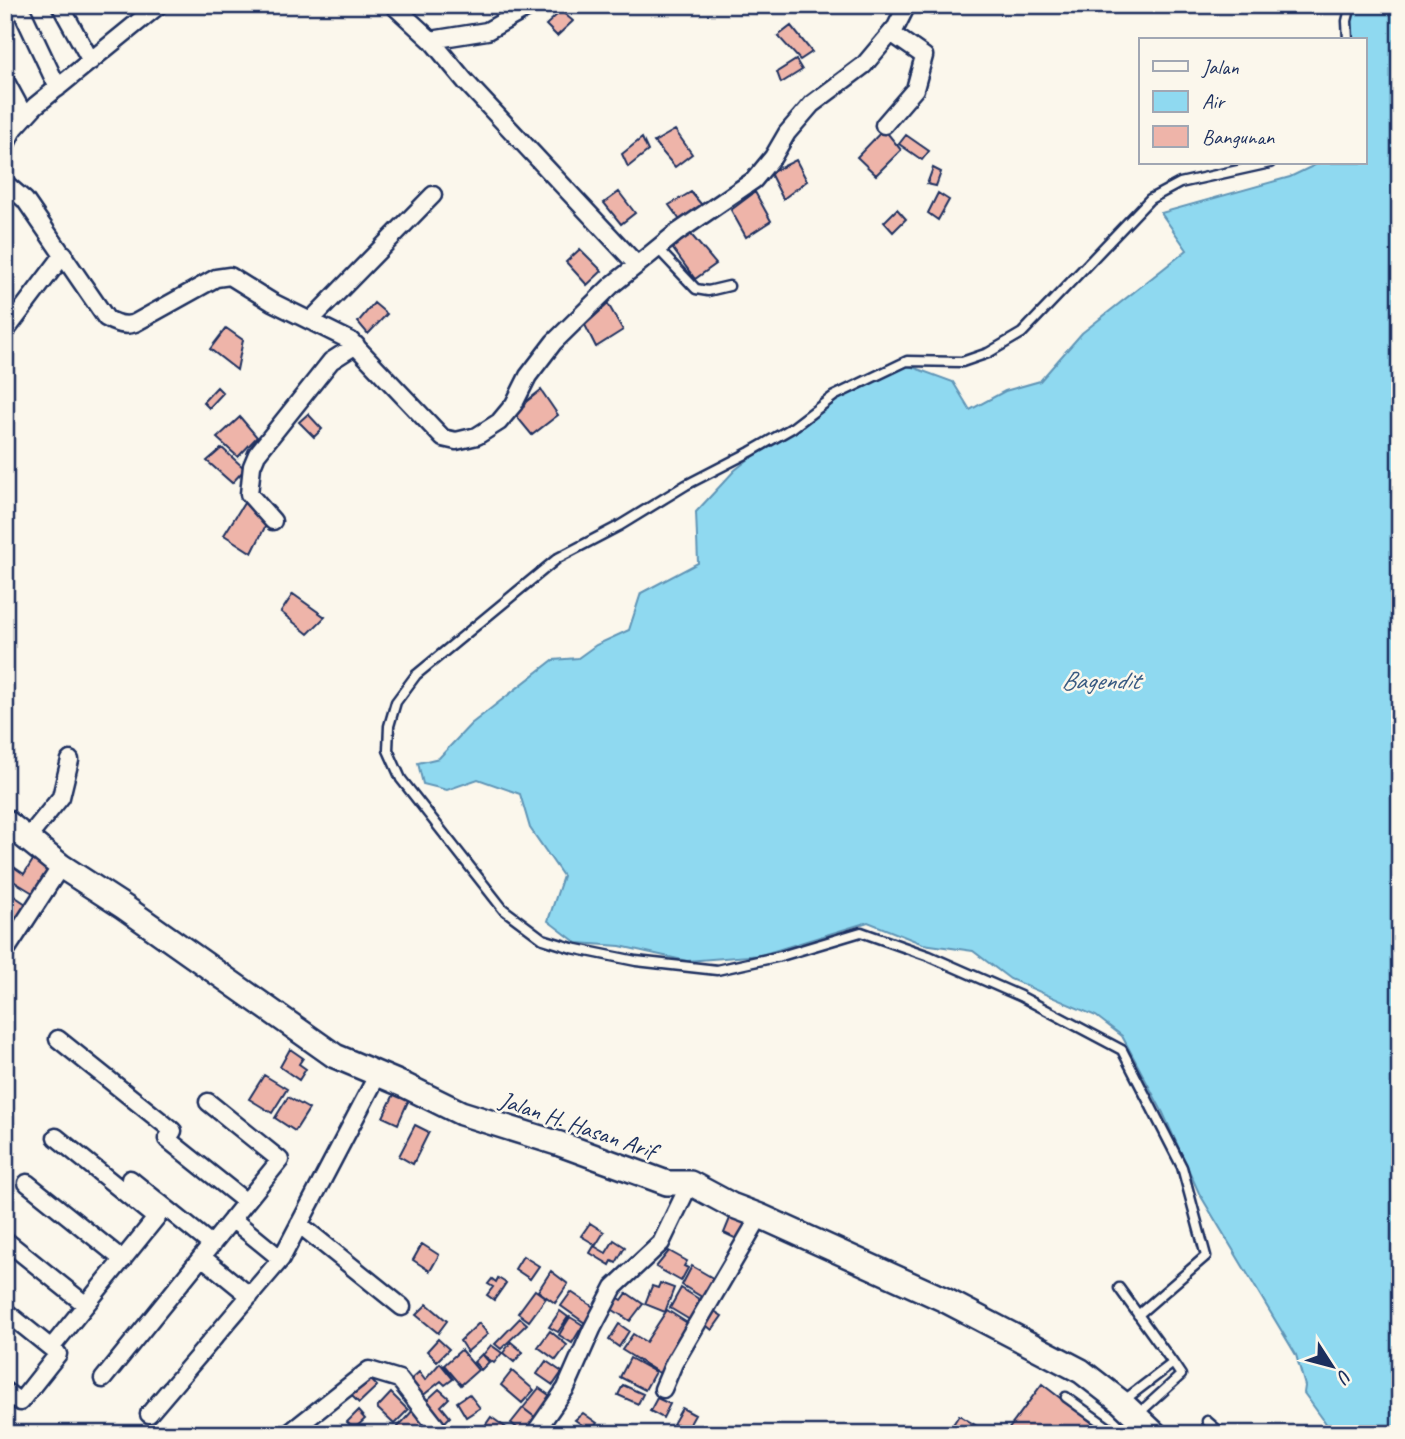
<svg xmlns="http://www.w3.org/2000/svg" width="1405" height="1439" font-family="Caveat,sans-serif">
  <style>
    .water { fill: #8fd9f0; stroke: #6195b6; stroke-width: 2 }
    .building { fill: #eeb4a9; stroke: #1b2f5e; stroke-width: 2 }
    .lines { fill: none; stroke-linecap: round; stroke-linejoin: round }
    .service-casing { stroke: #1b2f5e; stroke-width: 13 }
    .minor-casing { stroke: #1b2f5e; stroke-width: 21 }
    .secondary-casing { stroke: #1b2f5e; stroke-width: 28 }
    .service { stroke: #fbf7ec; stroke-width: 8 }
    .minor { stroke: #fbf7ec; stroke-width: 16 }
    .secondary { stroke: #fbf7ec; stroke-width: 23 }
    .labels { text-anchor: middle; stroke-width: 5; stroke-linejoin: round; paint-order: stroke }
    .street-label { font-size: 24px; fill: #1b2f5e; stroke: #fbf7ec }
    .water-label { font-size: 26px; font-style: italic; fill: #385a82; stroke: #fbf7ec }
  </style>
  <rect width="100%" height="100%" fill="#fbf7ec"/>
  <filter id="ink" filterUnits="userSpaceOnUse"><feTurbulence type="fractalNoise" baseFrequency=".0143" numOctaves="2"/><feDisplacementMap in="SourceGraphic" scale="14" xChannelSelector="R" yChannelSelector="G"/><feConvolveMatrix kernelMatrix="1 2 1 2 8 2 1 2 1" color-interpolation-filters="sRGB"/></filter>
  <g filter="url(#ink)">
    <!-- water -->
    <path class="water" d="M 1349,5 L 1400,5 L 1400,1434 L 1331,1434 L 1325,1422 L 1304,1393 L 1305,1386 L 1296,1355 L 1199,1193 L 1163,1113 L 1122,1036 L 1096,1016 L 1010,979 L 973,951 L 923,944 L 868,922 L 761,955 L 687,961 L 620,946 L 577,943 L 548,921 L 563,876 L 530,828 L 520,794 L 478,779 L 447,790 L 423,784 L 418,763 L 439,758 L 471,724 L 553,660 L 578,658 L 596,645 L 629,630 L 641,593 L 698,563 L 696,512 L 735,470 L 836,390 L 896,361 L 953,382 L 970,410 L 1005,391 L 1040,381 L 1082,333 L 1187,250 L 1161,213 L 1290,177 L 1319,163 L 1365,163 L 1365,40 L 1351,40 Z"/>
    <!-- building -->
    <path class="building" d="M 912,5 L 936,5 L 933,15 L 910,10 Z
      M 561,11 L 573,21 L 557,36 L 546,25 Z
      M 791,26 L 812,52 L 800,60 L 778,36 Z
      M 796,60 L 802,70 L 781,83 L 777,72 Z
      M 884,129 L 901,150 L 876,175 L 857,157 Z
      M 675,130 L 692,154 L 675,167 L 654,142 Z
      M 906,135 L 929,151 L 922,160 L 899,144 Z
      M 642,138 L 648,151 L 628,167 L 622,154 Z
      M 796,160 L 807,181 L 783,199 L 770,173 Z
      M 933,168 L 941,172 L 936,186 L 927,184 Z
      M 619,192 L 635,213 L 621,224 L 604,203 Z
      M 691,192 L 706,210 L 682,223 L 669,205 Z
      M 755,192 L 771,221 L 746,237 L 731,210 Z
      M 938,193 L 949,200 L 938,220 L 928,213 Z
      M 897,209 L 906,219 L 893,232 L 884,222 Z
      M 688,231 L 716,264 L 695,279 L 670,245 Z
      M 580,249 L 602,271 L 587,285 L 566,262 Z
      M 374,303 L 387,314 L 368,334 L 358,322 Z
      M 608,304 L 623,330 L 596,347 L 585,325 Z
      M 226,328 L 243,340 L 237,370 L 210,349 Z
      M 217,387 L 223,393 L 209,408 L 203,402 Z
      M 541,390 L 558,415 L 532,435 L 513,412 Z
      M 308,414 L 322,429 L 314,437 L 299,422 Z
      M 240,417 L 257,437 L 238,457 L 217,438 Z
      M 222,448 L 245,469 L 232,483 L 207,461 Z
      M 246,500 L 267,523 L 252,553 L 224,535 Z
      M 293,594 L 325,617 L 308,634 L 281,612 Z
      M 33,860 L 49,870 L 33,893 L 5,876 L 5,861 L 24,874 Z
      M 5,890 L 26,904 L 7,932 L 5,921 L 10,916 L 5,912 Z
      M 290,1049 L 303,1058 L 299,1064 L 306,1069 L 299,1080 L 280,1067 Z
      M 264,1075 L 287,1089 L 272,1113 L 249,1099 Z
      M 396,1090 L 410,1097 L 398,1124 L 383,1117 Z
      M 288,1097 L 309,1109 L 295,1131 L 275,1118 Z
      M 415,1125 L 429,1132 L 413,1164 L 399,1156 Z
      M 733,1211 L 752,1223 L 743,1242 L 724,1233 Z
      M 590,1223 L 604,1232 L 596,1245 L 581,1236 Z
      M 614,1240 L 625,1247 L 616,1263 L 612,1261 L 610,1265 L 590,1253 L 594,1246 L 606,1253 Z
      M 422,1244 L 439,1255 L 430,1271 L 413,1260 Z
      M 669,1251 L 687,1261 L 684,1266 L 688,1268 L 681,1281 L 656,1267 Z
      M 523,1256 L 539,1266 L 530,1279 L 515,1269 Z
      M 692,1266 L 718,1281 L 707,1300 L 682,1285 Z
      M 551,1271 L 568,1284 L 555,1303 L 538,1291 Z
      M 498,1278 L 506,1283 L 494,1300 L 487,1295 L 493,1287 L 488,1284 L 492,1279 L 496,1282 Z
      M 660,1283 L 674,1288 L 665,1312 L 645,1304 L 652,1286 L 658,1288 Z
      M 681,1288 L 707,1304 L 695,1323 L 670,1308 Z
      M 535,1290 L 546,1298 L 529,1321 L 518,1313 Z
      M 571,1292 L 595,1308 L 585,1323 L 561,1306 Z
      M 627,1293 L 643,1304 L 630,1321 L 610,1308 L 617,1297 L 622,1300 Z
      M 427,1304 L 447,1321 L 438,1333 L 416,1315 Z
      M 711,1309 L 722,1316 L 712,1330 L 702,1322 Z
      M 667,1310 L 692,1326 L 661,1374 L 622,1350 L 633,1334 L 646,1342 Z
      M 560,1311 L 568,1317 L 558,1332 L 549,1327 Z
      M 570,1317 L 583,1325 L 572,1343 L 559,1335 Z
      M 520,1318 L 527,1324 L 501,1349 L 495,1344 Z
      M 479,1323 L 488,1334 L 467,1352 L 460,1341 Z
      M 619,1324 L 629,1331 L 619,1347 L 609,1340 Z
      M 550,1331 L 567,1345 L 556,1360 L 538,1347 Z
      M 438,1339 L 449,1349 L 437,1361 L 427,1351 Z
      M 511,1342 L 523,1352 L 514,1362 L 503,1353 Z
      M 491,1345 L 502,1353 L 494,1363 L 483,1355 Z
      M 461,1350 L 478,1370 L 461,1385 L 444,1365 Z
      M 482,1354 L 489,1362 L 481,1370 L 474,1362 Z
      M 630,1358 L 655,1372 L 645,1390 L 620,1377 Z
      M 546,1361 L 562,1372 L 553,1385 L 537,1374 Z
      M 440,1363 L 453,1379 L 445,1385 L 441,1381 L 421,1397 L 408,1382 L 419,1372 L 425,1380 Z
      M 512,1371 L 534,1390 L 522,1403 L 501,1385 Z
      M 369,1378 L 377,1386 L 359,1403 L 351,1395 Z
      M 1042,1384 L 1107,1434 L 1005,1434 Z
      M 623,1385 L 643,1394 L 638,1404 L 618,1395 Z
      M 539,1388 L 556,1400 L 540,1421 L 523,1408 Z
      M 439,1389 L 449,1398 L 441,1406 L 450,1417 L 444,1423 L 425,1402 Z
      M 391,1393 L 408,1410 L 394,1424 L 377,1408 Z
      M 469,1394 L 480,1408 L 466,1417 L 457,1402 Z
      M 657,1398 L 670,1404 L 663,1418 L 650,1411 Z
      M 523,1408 L 540,1421 L 531,1434 L 525,1434 L 511,1423 Z
      M 682,1408 L 695,1415 L 686,1431 L 673,1424 Z
      M 414,1409 L 428,1422 L 419,1431 L 421,1434 L 403,1434 L 397,1428 Z
      M 358,1411 L 365,1419 L 354,1429 L 347,1422 Z
      M 583,1413 L 597,1423 L 591,1431 L 575,1420 Z
      M 959,1415 L 980,1428 L 976,1434 L 947,1434 Z
      M 491,1417 L 508,1429 L 505,1434 L 480,1433 Z
      M 718,1424 L 721,1426 L 722,1424 L 737,1434 L 711,1434 Z"/>
    <g class="lines">
      <!-- service casing -->
      <g class="service-casing">
        <path id="service" d="M 1348,40 L 1347,21 L 1351,5
          M 658,249 L 696,289 L 708,291 L 729,286
          M 1119,1288 L 1173,1363 L 1123,1401
          M 1138,1315 L 1206,1256 L 1182,1167 L 1122,1050 L 1020,996 L 929,956 L 861,932 L 781,956 L 717,970 L 636,961 L 572,948 L 543,939 L 503,909 L 401,779 L 388,750 L 389,726 L 396,702 L 416,675 L 558,558 L 619,526 L 686,485 L 750,452 L 792,428 L 834,396 L 907,361 L 962,362 L 988,353 L 1022,333 L 1150,199 L 1180,183 L 1270,163
          M 1066,1397 L 1109,1428 L 1121,1433 L 1137,1421
          M 1137,1415 L 1181,1375 L 1173,1363
          M 1207,1421 L 1222,1434"/>
      </g>
      <!-- minor casing -->
      <g class="minor-casing">
        <path id="minor" d="M 19,5 L 58,88
          M 60,5 L 91,61
          M 393,5 L 431,40 L 487,31 L 533,5
          M 431,40 L 465,81 L 637,265
          M 5,80 L 25,117
          M 884,125 L 915,89 L 924,56 L 891,33
          M 5,146 L 13,130 L 35,106 L 159,5
          M 5,183 L 25,200 L 106,318 C 116,324 125,327 135,323 L 216,278 L 230,276 L 272,302 L 351,341 L 443,438 L 456,441 L 477,436 L 499,422 L 514,404 L 528,376 L 554,342 L 612,285 L 637,265 L 675,234 L 754,180 L 773,157 L 787,133 L 812,104 L 864,65 L 896,27 L 907,5
          M 310,321 L 433,195
          M 5,332 L 64,254
          M 273,521 L 249,494 L 252,466 L 257,454 L 331,361 L 356,345
          M 27,839 L 61,797 L 70,760
          M 5,952 L 61,866
          M 58,1039 L 173,1131 L 167,1139 L 246,1202
          M 56,1137 L 156,1218
          M 130,1179 L 212,1245
          M 27,1183 L 123,1260
          M 232,1219 L 281,1259
          M 299,1224 L 402,1307
          M 5,1240 L 86,1305
          M 202,1257 L 250,1296
          M 5,1311 L 51,1348 L 165,1207
          M 103,1379 L 280,1160 L 208,1102
          M 663,1389 L 674,1363 L 760,1216
          M 5,1391 L 20,1402 L 58,1354 L 51,1348
          M 149,1414 L 281,1259 L 378,1074
          M 288,1434 L 369,1370 L 399,1379 L 442,1434
          M 534,1434 L 566,1388 L 592,1329 L 614,1287 L 661,1243 L 690,1183"/>
      </g>
      <!-- secondary casing -->
      <g class="secondary-casing">
        <path id="secondary" d="M 5,821 L 61,866 L 124,907 L 335,1056 L 406,1086 L 461,1113 L 560,1144 L 667,1183 L 690,1183 L 731,1205 L 760,1216 L 943,1299 L 1081,1371 L 1121,1402 L 1155,1434"/>
      </g>
      <!-- service -->
      <use href="#service" class="service"/>
      <!-- minor -->
      <use href="#minor" class="minor"/>
      <!-- secondary -->
      <use href="#secondary" class="secondary"/>
    </g>
  </g>
  <g class="labels">
    <!-- street labels -->
    <g class="street-label">
      <text transform="translate(578 1125) rotate(19)" y="8">Jalan H. Hasan Arif</text>
    </g>
    <!-- water labels -->
    <g class="water-label">
      <text x="1100" y="689">Bagendit</text>
    </g>
  </g>
  <!-- margin -->
  <rect width="1405" height="1439" fill="none" stroke="#fbf7ec" stroke-width="28"/>
  <rect x="14" y="14" width="1377" height="1411" fill="none" stroke="#1b2f5e" stroke-width="2.5" filter="url(#ink)"/>
  <!-- legend -->
  <rect x="1139" y="38" width="228" height="126" fill="#fbf7ec" stroke="#a1a7b3" stroke-width="2"/>
  <rect x="1153" y="61" width="35" height="10" fill="#fbf7ec" stroke="#a1a7b3" stroke-width="2"/>
  <text x="1202" y="74" font-size="21" fill="#1b2f5e">Jalan</text>
  <rect x="1153" y="91" width="35" height="21" fill="#8fd9f0" stroke="#a1a7b3" stroke-width="2"/>
  <text x="1202" y="108" font-size="21" fill="#1b2f5e">Air</text>
  <rect x="1153" y="126" width="35" height="21" fill="#eeb4a9" stroke="#a1a7b3" stroke-width="2"/>
  <text x="1202" y="144" font-size="21" fill="#1b2f5e">Bangunan</text>
  <!-- north arrow -->
  <g transform="translate(1332 1366) rotate(126)" stroke="#fbf7ec" stroke-width="5" paint-order="stroke">
  <path d="M0-5L12 26L0 18L-12 26Z" fill="#1b2f5e"/>
  <text y="-10" font-size="19" font-weight="bold" text-anchor="middle" fill="#1b2f5e">U</text>
  </g>
</svg>
